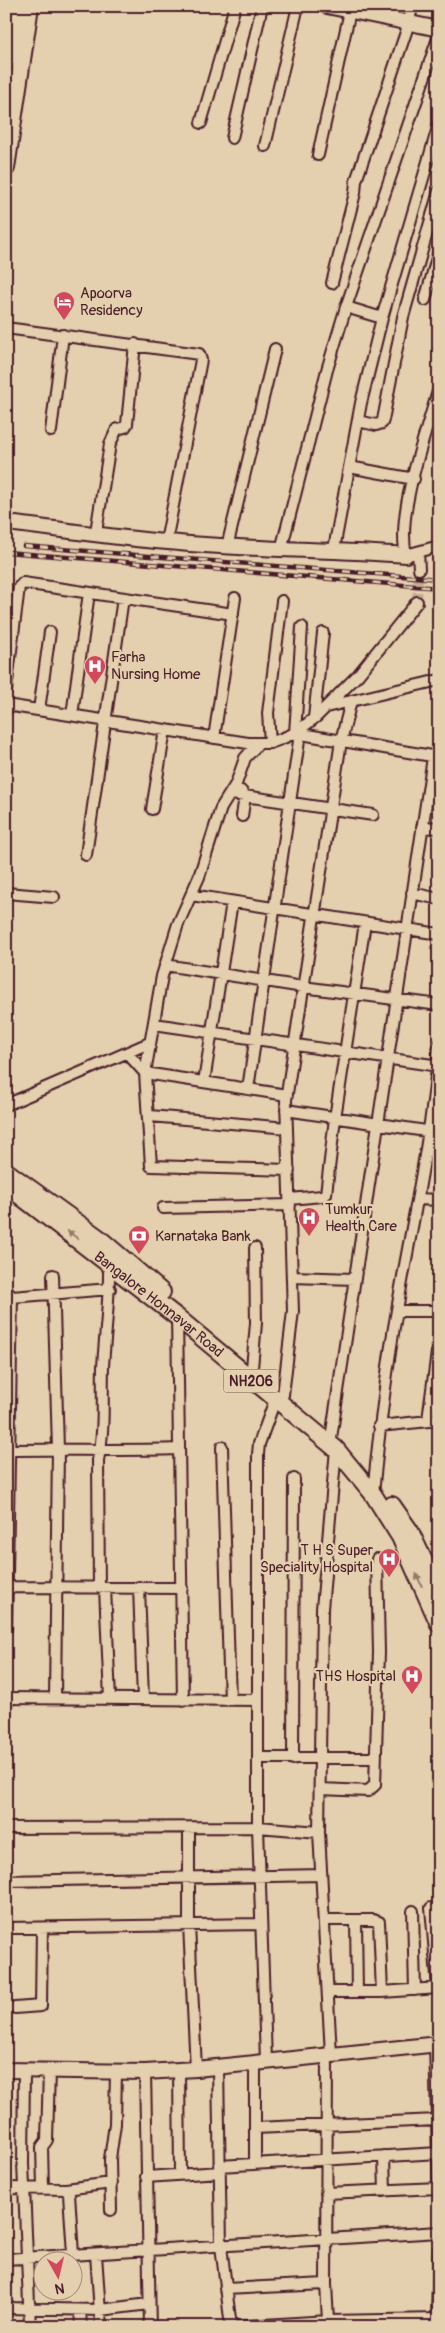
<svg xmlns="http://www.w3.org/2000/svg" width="445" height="2333" font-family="Pangolin,sans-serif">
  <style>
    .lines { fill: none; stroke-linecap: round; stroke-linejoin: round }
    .street-tunnel { stroke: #c5ad94; stroke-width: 10; stroke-dasharray: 10 5; stroke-linecap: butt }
    .street-casing { stroke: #4a1f2b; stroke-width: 14 }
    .secondary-casing { stroke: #4a1f2b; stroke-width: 18 }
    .primary-casing { stroke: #4a1f2b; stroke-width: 20 }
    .street { stroke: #e4d0ae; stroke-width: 10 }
    .secondary { stroke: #e4d0ae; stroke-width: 14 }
    .primary { stroke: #e4d0ae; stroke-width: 16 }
    .rail-casing { stroke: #4a1f2b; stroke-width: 4.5 }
    .rail { stroke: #e4d0ae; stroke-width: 2.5; stroke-dasharray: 8; stroke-linecap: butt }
    .oneway { fill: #97786c }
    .labels { text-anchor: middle; stroke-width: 4.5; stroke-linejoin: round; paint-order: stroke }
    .shield { fill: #e4d0ae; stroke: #785452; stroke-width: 1 }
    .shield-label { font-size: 14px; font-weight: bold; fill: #4a1f2b }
    .poi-label { font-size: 15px; fill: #4a1f2b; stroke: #e4d0ae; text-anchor: start }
    .street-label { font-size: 15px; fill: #4a1f2b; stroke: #e4d0ae }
  </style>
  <rect width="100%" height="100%" fill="#e4d0ae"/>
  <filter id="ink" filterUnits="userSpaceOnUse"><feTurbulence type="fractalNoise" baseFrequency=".02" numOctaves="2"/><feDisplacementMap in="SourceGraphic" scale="10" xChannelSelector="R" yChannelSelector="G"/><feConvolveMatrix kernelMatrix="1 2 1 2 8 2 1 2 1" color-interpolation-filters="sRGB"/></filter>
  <g filter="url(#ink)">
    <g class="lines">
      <!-- street-tunnel -->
      <path class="street-tunnel" d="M 417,602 L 419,569"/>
      <!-- street casing -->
      <g class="street-casing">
        <path id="street" d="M 201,123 L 235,6
          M 232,138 L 262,6
          M 265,146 L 298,6
          M 318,155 L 350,11
          M 332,283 L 355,193 L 356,181 L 409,23 L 412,6
          M 425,300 L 439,251
          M 346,307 L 382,318
          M 6,328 L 199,354 L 201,360 L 166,542
          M 439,388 C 426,433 396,512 406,555 L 439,546
          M 358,421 L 376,425 L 382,423 L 383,420 L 403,317 L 439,191
          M 51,431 L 63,335
          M 349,467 L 414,479
          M 96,532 L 110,444 L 117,429 L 125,427 L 127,424 L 135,344
          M 227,547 L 275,349
          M 334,549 L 361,403 L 382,318 L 439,124
          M 281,550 L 327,370 L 346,307 L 439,35
          M 418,552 L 419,569
          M 302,627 L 295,733 L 438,757
          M 6,690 L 19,587 L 23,583 L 233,614
          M 6,705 L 248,743 L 270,743 L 281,739 L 295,733 L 316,717 L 358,675 L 417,602
          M 326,707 L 439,680
          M 39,710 L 50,632
          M 72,715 L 89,593
          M 314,718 L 323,633
          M 214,738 L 235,598
          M 270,743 L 268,713 L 282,601
          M 258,744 L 245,758 L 236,784 L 221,808 L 199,877 L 178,924 L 162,976 L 145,1073 L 151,1166 L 289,1170
          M 241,791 L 245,796 L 242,816
          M 231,794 L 373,815
          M 152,809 L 165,730
          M 422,827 L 439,828
          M 86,855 L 123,598
          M 6,893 L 54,897
          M 412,893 L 439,899
          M 191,895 L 439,934
          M 165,965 L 303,987 L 439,1005
          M 154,1024 L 439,1066
          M 128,1054 L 145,1073 L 287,1095
          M 204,1082 L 232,902
          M 248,1089 L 300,734
          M 6,1105 L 149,1043
          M 286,1110 L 439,1133
          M 150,1116 L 287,1128
          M 290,1199 L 322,1196 L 326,1194 L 335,1118 L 365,923
          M 418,1199 L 439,1200
          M 163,1208 L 290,1205
          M 53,1275 L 58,1449 L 55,1698
          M 292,1277 L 355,1279
          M 6,1290 L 12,1297 L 6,1628
          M 12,1297 L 110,1289
          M 397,1311 L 439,1311
          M 177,1317 L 183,1700
          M 252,1368 L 256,1323 L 255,1248
          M 283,1395 L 293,1311 L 286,1100 L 341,741 L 351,701
          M 428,1420 L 439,1337
          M 379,1426 L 439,1420
          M 330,1445 L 433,757
          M 222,1447 L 230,1700
          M 6,1450 C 64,1449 120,1451 178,1449
          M 373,1494 C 379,1433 386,1371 397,1310 C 412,1222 432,1135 439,1045
          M 6,1587 L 182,1588
          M 139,1587 L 143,1699
          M 99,1588 L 98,1460 C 105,1430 102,1398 103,1367 C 105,1332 110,1297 109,1262
          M 105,1588 L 110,1699
          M 6,1698 L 258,1700
          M 258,1758 L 376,1758
          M 293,1759 L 294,1479
          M 320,1789 L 368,1791 L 375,1785 L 379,1652 L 377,1559
          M 6,1828 L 258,1827 L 319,1832
          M 189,1828 L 189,1925 L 196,2069
          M 6,1881 L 321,1875
          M 431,1908 L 438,1988
          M 413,1911 L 415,1990
          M 324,1920 L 373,1920 L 379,1922 L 382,1992
          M 356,1920 L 357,1992
          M 6,1928 L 261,1924
          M 328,1992 L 382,1992 L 439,1988
          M 15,2008 L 41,2006 L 42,1928
          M 435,2044 L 439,2190
          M 331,2055 L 319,1832 L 322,1609 L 336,1449
          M 266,2061 L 258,1827 L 258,1454 L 259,1444 L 275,1400
          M 218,2067 L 221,2246 L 231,2327
          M 179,2070 L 180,2174
          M 24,2071 L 23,2163 L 30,2327
          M 145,2072 L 150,2327
          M 255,2128 L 437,2120
          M 384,2156 L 385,2191
          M 255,2164 L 255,2063
          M 219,2166 L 439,2153
          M 146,2177 L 220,2172
          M 43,2187 L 42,2147 L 47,2140 L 49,2071
          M 6,2188 L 66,2189 L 69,2194 L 73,2254
          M 66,2189 L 111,2183
          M 326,2193 L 439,2188
          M 111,2210 L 110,2159 L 115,2124 L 116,2071
          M 96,2254 L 101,2327
          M 6,2259 L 439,2232
          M 225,2289 L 326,2284
          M 6,2308 L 100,2310 L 149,2304
          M 80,2310 L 81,2327
          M 232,2327 L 328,2321 L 439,2319
          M 326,2327 L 328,2321 L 326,2284 L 327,2056
          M 434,2327 L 437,2319 L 439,2249"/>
      </g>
      <!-- secondary casing -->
      <g class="secondary-casing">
        <path id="secondary" d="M 327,6 L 439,29
          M 6,523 C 60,529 114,538 168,542 C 248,550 327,549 406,555
          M 6,2070 L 145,2072 L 196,2069 L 439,2044"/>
      </g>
      <!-- primary casing -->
      <g class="primary-casing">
        <g id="primary">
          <path d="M 6,61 L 18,6"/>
          <path d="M 6,168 L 30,6"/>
          <path d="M 6,1171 L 99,1238 L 162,1292"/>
          <path id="s1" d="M 6,1185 L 177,1317 L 336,1449 L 373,1494 L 400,1537 L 439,1624"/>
          <path d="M 392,1505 L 410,1531 L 439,1593"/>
        </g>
      </g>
      <!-- street -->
      <use href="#street" class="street"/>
      <!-- secondary -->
      <use href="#secondary" class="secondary"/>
      <!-- primary -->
      <use href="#primary" class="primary"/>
      <!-- rail casing -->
      <g class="rail-casing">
        <path id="rail" d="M 24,546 L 439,579
          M 6,552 L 439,588"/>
      </g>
      <!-- rail -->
      <use href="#rail" class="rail"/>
    </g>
    <!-- one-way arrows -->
    <defs><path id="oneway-solid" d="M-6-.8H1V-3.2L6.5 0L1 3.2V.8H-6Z" transform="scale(1.25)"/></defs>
    <g class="oneway">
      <use href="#oneway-solid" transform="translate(73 1235) rotate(-143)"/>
      <use href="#oneway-solid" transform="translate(419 1580) rotate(-114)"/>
    </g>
  </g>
  <!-- icons -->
  <defs>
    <g id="hotel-pin" transform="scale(1.125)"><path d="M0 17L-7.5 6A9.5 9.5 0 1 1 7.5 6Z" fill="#d1495b" stroke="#e4d0ae"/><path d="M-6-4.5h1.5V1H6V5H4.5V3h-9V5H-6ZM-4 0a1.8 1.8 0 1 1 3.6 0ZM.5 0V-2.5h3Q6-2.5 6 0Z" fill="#fff"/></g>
    <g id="hospital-pin" transform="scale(1.125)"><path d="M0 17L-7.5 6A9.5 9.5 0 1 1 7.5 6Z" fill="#d1495b" stroke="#e4d0ae"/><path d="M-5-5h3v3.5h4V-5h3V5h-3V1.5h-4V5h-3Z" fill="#fff"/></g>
    <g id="bank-pin" transform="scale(1.125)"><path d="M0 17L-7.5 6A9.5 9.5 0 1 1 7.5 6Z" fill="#d1495b" stroke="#e4d0ae"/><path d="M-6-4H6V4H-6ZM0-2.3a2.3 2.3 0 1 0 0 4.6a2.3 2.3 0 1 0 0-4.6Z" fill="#fff"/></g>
  </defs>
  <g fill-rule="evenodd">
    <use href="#hotel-pin" x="64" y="302"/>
    <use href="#hospital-pin" x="95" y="666"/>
    <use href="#hospital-pin" x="309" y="1218"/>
    <use href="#bank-pin" x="139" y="1236"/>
    <use href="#hospital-pin" x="389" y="1559"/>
    <use href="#hospital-pin" x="412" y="1676"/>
  </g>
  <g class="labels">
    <!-- shield labels -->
    <rect class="shield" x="223.5" y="1369.5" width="55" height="23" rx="4"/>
    <g class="shield-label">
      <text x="251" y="1386">NH206</text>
    </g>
    <!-- poi labels -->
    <g class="poi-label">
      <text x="80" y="298">Apoorva<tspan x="80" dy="17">Residency</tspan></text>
      <text x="111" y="662">Farha<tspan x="111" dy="17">Nursing Home</tspan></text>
      <text x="325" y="1214">Tumkur<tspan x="325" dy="17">Health Care</tspan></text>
      <text x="155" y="1241">Karnataka Bank</text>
      <text x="373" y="1555" text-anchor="end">T H S Super<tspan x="373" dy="17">Speciality Hospital</tspan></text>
      <text x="396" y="1681" text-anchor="end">THS Hospital</text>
    </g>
    <!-- street labels -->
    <g class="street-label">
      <text dy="5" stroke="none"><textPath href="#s1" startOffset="194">Bangalore Honnavar Road</textPath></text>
    </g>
  </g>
  <!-- margin -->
  <rect width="445" height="2333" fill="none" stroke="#e4d0ae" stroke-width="25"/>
  <rect x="12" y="12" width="420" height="2308" fill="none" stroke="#4a1f2b" stroke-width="2" filter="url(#ink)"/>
  <!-- north arrow -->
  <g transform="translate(58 2276) rotate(172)"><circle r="24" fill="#e4d0ae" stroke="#a6897a"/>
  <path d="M0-4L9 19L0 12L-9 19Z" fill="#d1495b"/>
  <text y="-8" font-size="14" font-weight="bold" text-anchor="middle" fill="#4a1f2b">N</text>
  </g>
</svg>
